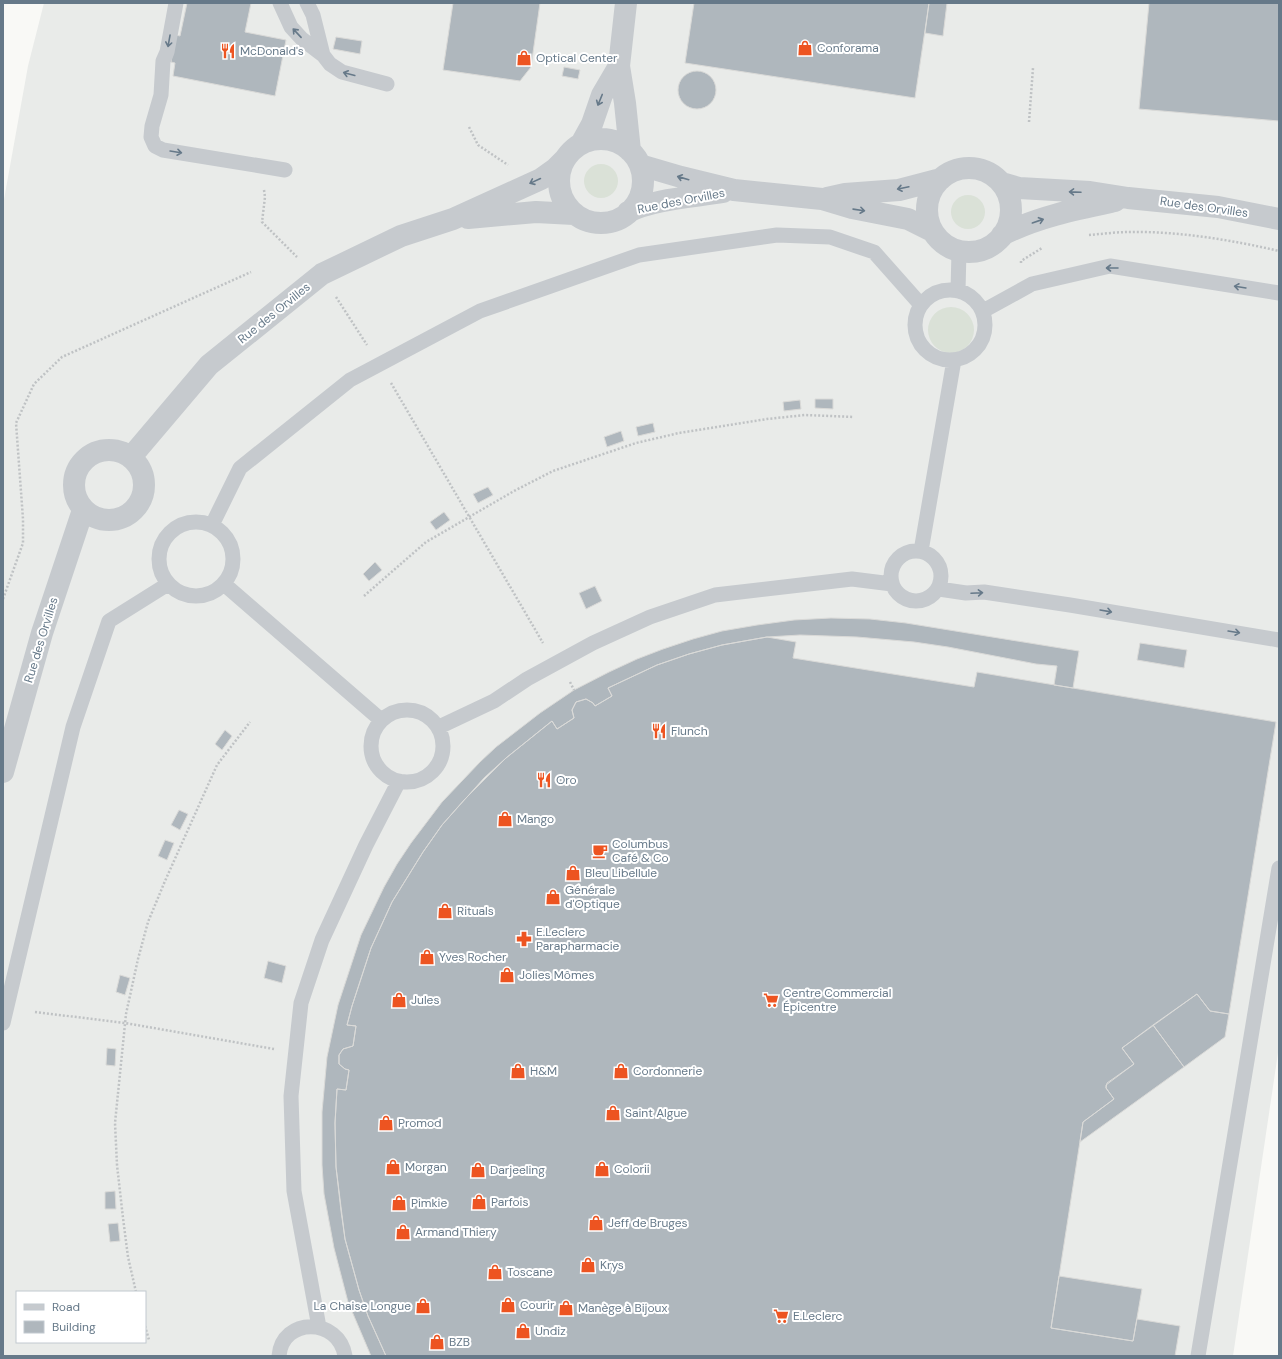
<svg xmlns="http://www.w3.org/2000/svg" width="1282" height="1359" font-family="'DM Sans',sans-serif">
  <style>
    .built { fill: #e9ebe9; fill-rule: evenodd }
    .green { fill: #dae1d7 }
    .building { fill: #afb7bd; stroke: #dadad8 }
    .lines { fill: none; stroke-linecap: round; stroke-linejoin: round }
    .path { stroke: #bfc2c4; stroke-width: 2.5; stroke-dasharray: 2 2; stroke-linecap: butt }
    .service { stroke: #c6cace; stroke-width: 15 }
    .minor { stroke: #c6cace; stroke-width: 22 }
    .oneway { stroke: #667989 }
    .labels { text-anchor: middle; stroke-width: 4; stroke-linejoin: round; paint-order: stroke }
    .poi-label { font-size: 12px; fill: #667989; stroke: #fff; text-anchor: start }
    .street-label { font-size: 12px; fill: #667989; stroke: #fff }
  </style>
  <rect width="100%" height="100%" fill="#f9f9f6"/>
  <!-- built -->
  <path class="built" d="M 44,3 L 1279,3 L 1279,1046 L 1233,1356 L 3,1356 L 3,205 L 28,66 ZM 17,1292 L 145,1292 L 145,1342 L 17,1342 Z"/>
  <!-- green -->
  <path class="green" d="M584 181a17 17 0 1 1 34 0a17 17 0 1 1-34 0Z
    M951 212a17 17 0 1 1 34 0a17 17 0 1 1-34 0Z
    M928 330a23 23 0 1 1 46 0a23 23 0 1 1-46 0Z"/>
  <!-- building -->
  <path class="building" d="M 187,3 L 251,3 L 245,32 L 286,40 L 275,96 L 173,76 L 175,63 L 171,62 L 176,35 L 180,36 Z
    M 453,3 L 540,3 L 531,67 L 520,81 L 443,70 Z
    M 694,3 L 929,3 L 915,98 L 685,63 Z
    M 929,3 L 947,3 L 943,36 L 925,33 Z
    M 1149,3 L 1279,3 L 1279,121 L 1139,109 Z
    M 336,37 L 362,41 L 360,54 L 333,49 Z
    M 564,67 L 580,70 L 578,79 L 562,76 Z
    M678 90a19 19 0 1 1 38 0a19 19 0 1 1-38 0Z
    M 815,399 L 833,399 L 833,409 L 815,408 Z
    M 800,400 L 801,409 L 784,411 L 783,402 Z
    M 653,423 L 655,432 L 638,436 L 636,427 Z
    M 621,431 L 624,441 L 607,447 L 604,437 Z
    M 488,487 L 493,495 L 478,503 L 473,494 Z
    M 444,512 L 450,520 L 436,530 L 430,522 Z
    M 375,562 L 382,570 L 369,581 L 363,574 Z
    M 595,586 L 602,601 L 586,609 L 579,593 Z
    M 831,618 L 870,619 L 906,623 L 1079,651 L 1073,688 L 1054,685 L 1057,666 L 1036,664 L 948,647 L 914,642 L 857,637 L 800,635 L 767,637 L 722,645 L 689,654 L 657,665 L 608,688 L 612,696 L 595,706 L 593,703 L 586,699 L 576,702 L 572,710 L 574,718 L 557,729 L 552,721 L 506,758 L 484,778 L 442,825 L 423,852 L 392,902 L 371,948 L 352,1006 L 347,1025 L 356,1026 L 353,1046 L 343,1049 L 339,1055 L 339,1064 L 345,1069 L 349,1070 L 346,1090 L 337,1089 L 335,1123 L 336,1167 L 341,1211 L 345,1239 L 359,1290 L 368,1316 L 386,1356 L 371,1356 L 348,1302 L 334,1248 L 324,1194 L 322,1165 L 322,1112 L 327,1057 L 338,1005 L 361,935 L 384,887 L 397,864 L 411,843 L 442,802 L 480,762 L 496,747 L 540,713 L 574,690 L 609,672 L 637,659 L 663,649 L 693,639 L 722,631 L 757,625 L 794,620 Z
    M 767,637 L 796,642 L 793,658 L 974,687 L 977,672 L 1276,722 L 1229,1014 L 1210,1011 L 1197,994 L 1122,1048 L 1134,1064 L 1106,1085 L 1106,1088 L 1114,1099 L 1083,1122 L 1051,1328 L 1133,1341 L 1137,1319 L 1180,1326 L 1175,1356 L 386,1356 L 368,1316 L 359,1290 L 345,1239 L 336,1167 L 335,1123 L 337,1089 L 346,1090 L 349,1070 L 345,1069 L 339,1064 L 339,1055 L 343,1049 L 353,1046 L 356,1026 L 347,1025 L 352,1006 L 371,948 L 392,902 L 423,852 L 442,825 L 464,800 L 506,758 L 552,721 L 557,729 L 574,718 L 572,710 L 576,702 L 586,699 L 593,703 L 595,706 L 612,696 L 608,688 L 657,665 L 689,654 L 722,645 Z
    M 1140,643 L 1187,650 L 1184,668 L 1137,660 Z
    M 225,730 L 232,736 L 222,750 L 215,744 Z
    M 179,810 L 188,814 L 180,830 L 171,825 Z
    M 165,840 L 174,843 L 167,860 L 158,856 Z
    M 268,961 L 286,966 L 282,983 L 264,978 Z
    M 120,975 L 130,978 L 125,995 L 116,992 Z
    M 1197,994 L 1210,1011 L 1229,1014 L 1225,1037 L 1184,1067 L 1153,1025 Z
    M 1153,1025 L 1184,1067 L 1080,1142 L 1083,1122 L 1114,1099 L 1106,1088 L 1107,1083 L 1134,1064 L 1122,1048 Z
    M 107,1048 L 116,1049 L 115,1066 L 106,1065 Z
    M 115,1191 L 116,1209 L 105,1209 L 105,1192 Z
    M 118,1223 L 120,1241 L 110,1242 L 108,1224 Z
    M 1059,1276 L 1142,1289 L 1133,1341 L 1051,1328 Z"/>
  <g class="lines">
    <!-- path -->
    <path class="path" d="M 1029,122 L 1033,68
      M 469,127 L 478,145 L 508,165
      M 264,190 L 265,197 L 262,222 L 297,257
      M 1089,235 C 1102,234 1116,232 1129,232 C 1177,231 1232,240 1279,251
      M 1021,263 L 1021,261 L 1042,248
      M 336,297 L 367,345
      M 391,383 L 543,643
      M 364,596 L 426,542 L 514,491 L 553,471 L 636,443 L 679,433 L 767,419 L 805,415 L 854,417
      M 3,599 L 23,543 L 23,519 L 16,423 L 34,384 L 62,357 L 251,272
      M 570,682 L 574,690
      M 35,1012 L 125,1023 L 274,1049
      M 136,1292 L 128,1257 L 123,1218 L 117,1165 L 115,1123 L 126,1014 L 138,959 L 148,922 L 165,881 L 217,765 L 250,722
      M 145,1326 L 149,1340"/>
    <!-- service -->
    <path class="service" d="M 176,3 L 167,52 L 163,61 L 161,95 L 152,126 L 151,137 L 155,146 L 163,150 L 285,170
      M 280,3 L 291,27 L 302,39 L 323,55
      M 307,3 L 313,15 L 323,55 L 330,64 L 342,72 L 387,84
      M915 325a35 35 0 1 1 70 0a35 35 0 1 1-70 0Z
      M 958,291 L 959,251
      M 983,311 L 1032,284 L 1110,266 L 1279,293
      M159 559a37 37 0 1 1 74 0a37 37 0 1 1-74 0Z
      M 212,525 L 240,468 L 350,380 L 480,311 L 639,255 L 777,235 L 830,237 L 874,252 L 921,305
      M891 576a25 25 0 1 1 50 0a25 25 0 1 1-50 0Z
      M 921,551 L 954,360
      M 224,584 L 381,720
      M 939,589 L 966,593 L 984,592 L 1070,605 L 1279,640
      M371 746a36 36 0 1 1 72 0a36 36 0 1 1-72 0Z
      M 439,727 L 494,701 L 527,679 L 593,643 L 650,617 L 715,595 L 852,579 L 892,584
      M 3,1023 L 73,727 L 109,621 L 168,584
      M 319,1327 L 294,1191 L 291,1096 L 301,1003 L 322,940 L 366,845 L 399,781
      M 279,1356 C 282,1317 339,1317 345,1356
      M 1198,1356 L 1279,868"/>
    <!-- minor -->
    <path class="minor" d="M 626,3 L 619,66 L 625,103 L 630,151
      M559 181a42 42 0 1 1 84 0a42 42 0 1 1-84 0Z
      M 581,144 L 592,124 L 602,95 L 619,66
      M 640,165 L 681,177 L 734,190 L 822,199 L 852,208 L 908,219 L 932,231
      M927 210a42 42 0 1 1 84 0a42 42 0 1 1-84 0Z
      M 1002,183 L 1019,188 L 1090,192 L 1128,198 L 1218,207 L 1279,219
      M 827,198 L 845,194 L 899,190 L 941,179
      M 628,212 C 653,199 695,197 723,192
      M 468,218 L 536,212 L 574,214
      M 1002,235 C 1037,217 1077,209 1115,201
      M74 485a35 35 0 1 1 70 0a35 35 0 1 1-70 0Z
      M 131,457 L 209,365 L 322,274 L 401,236 L 453,219 L 541,179 L 555,169 L 566,158
      M 3,772 L 42,633 L 83,510"/>
  </g>
  <!-- one-way arrows -->
  <defs><path id="oneway-shaft" d="M-6 0H5M1.5-3L5.5 0L1.5 3" fill="none" stroke-width="1.6" stroke-linecap="round" stroke-linejoin="round"/></defs>
  <g class="oneway">
    <use href="#oneway-shaft" transform="translate(297 33) rotate(-133)"/>
    <use href="#oneway-shaft" transform="translate(169 41) rotate(100)"/>
    <use href="#oneway-shaft" transform="translate(349 74) rotate(-165)"/>
    <use href="#oneway-shaft" transform="translate(600 100) rotate(112)"/>
    <use href="#oneway-shaft" transform="translate(176 152) rotate(9)"/>
    <use href="#oneway-shaft" transform="translate(683 178) rotate(-164)"/>
    <use href="#oneway-shaft" transform="translate(535 181) rotate(155)"/>
    <use href="#oneway-shaft" transform="translate(903 188) rotate(168)"/>
    <use href="#oneway-shaft" transform="translate(1075 192) rotate(-178)"/>
    <use href="#oneway-shaft" transform="translate(859 210) rotate(8)"/>
    <use href="#oneway-shaft" transform="translate(1038 221) rotate(-19)"/>
    <use href="#oneway-shaft" transform="translate(1112 268) rotate(-180)"/>
    <use href="#oneway-shaft" transform="translate(1240 287) rotate(-171)"/>
    <use href="#oneway-shaft" transform="translate(977 593) rotate(-3)"/>
    <use href="#oneway-shaft" transform="translate(1106 611) rotate(10)"/>
    <use href="#oneway-shaft" transform="translate(1234 632) rotate(9)"/>
  </g>
  <!-- icons -->
  <defs>
    <g id="shop-bare" transform="scale(1.2)"><path d="M-5-2.5h2.3a2.7 3.5 0 0 1 5.4 0H5L5.5 6h-11ZM-1.5-2.5h3a1.5 2.3 0 0 0-3 0Z" fill="#ed5421" stroke="#fff" stroke-width="2.5" paint-order="stroke"/></g>
    <g id="restaurant-bare" transform="scale(1.2)"><path d="M-5-6h1v4h1v-4h1v4h1v-4h1v5L-1.5 .5V6h-2V.5L-5-1ZM5-6V6H3V1.5H1.5Q1.5-4 5-6Z" fill="#ed5421" stroke="#fff" stroke-width="2.5" paint-order="stroke"/></g>
    <g id="cafe-bare" transform="scale(1.2)"><path d="M-5.5-4.5H6V0H3Q3 3.5 0 3.5H-2.5Q-5.5 3.5-5.5 0ZM3-3.2v2h1.7v-2ZM-6 4.5H4V6H-6Z" fill="#ed5421" stroke="#fff" stroke-width="2.5" paint-order="stroke"/></g>
    <g id="pharmacy-bare" transform="scale(1.2)"><path d="M-2-6h4v4h4v4h-4v4h-4v-4h-4v-4h4Z" fill="#ed5421" stroke="#fff" stroke-width="2.5" paint-order="stroke"/></g>
    <g id="supermarket-bare" transform="scale(1.2)"><path d="M-6-5.5h2.5l.6 2H6L4.5 2H-2.5L-4.4-4H-6ZM-1.5 3.2a1.3 1.3 0 1 0 .1 0ZM3 3.2a1.3 1.3 0 1 0 .1 0Z" fill="#ed5421" stroke="#fff" stroke-width="2.5" paint-order="stroke"/></g>
  </defs>
  <g fill-rule="evenodd">
    <use href="#shop-bare" x="805" y="48"/>
    <use href="#restaurant-bare" x="228" y="51"/>
    <use href="#shop-bare" x="524" y="58"/>
    <use href="#restaurant-bare" x="659" y="731"/>
    <use href="#restaurant-bare" x="544" y="780"/>
    <use href="#shop-bare" x="505" y="819"/>
    <use href="#cafe-bare" x="600" y="851"/>
    <use href="#shop-bare" x="573" y="873"/>
    <use href="#shop-bare" x="553" y="897"/>
    <use href="#shop-bare" x="445" y="911"/>
    <use href="#pharmacy-bare" x="524" y="939"/>
    <use href="#shop-bare" x="427" y="957"/>
    <use href="#shop-bare" x="507" y="975"/>
    <use href="#shop-bare" x="399" y="1000"/>
    <use href="#supermarket-bare" x="771" y="1000"/>
    <use href="#shop-bare" x="518" y="1071"/>
    <use href="#shop-bare" x="621" y="1071"/>
    <use href="#shop-bare" x="613" y="1113"/>
    <use href="#shop-bare" x="386" y="1123"/>
    <use href="#shop-bare" x="393" y="1167"/>
    <use href="#shop-bare" x="602" y="1169"/>
    <use href="#shop-bare" x="478" y="1170"/>
    <use href="#shop-bare" x="479" y="1202"/>
    <use href="#shop-bare" x="399" y="1203"/>
    <use href="#shop-bare" x="596" y="1223"/>
    <use href="#shop-bare" x="403" y="1232"/>
    <use href="#shop-bare" x="588" y="1265"/>
    <use href="#shop-bare" x="495" y="1272"/>
    <use href="#shop-bare" x="508" y="1305"/>
    <use href="#shop-bare" x="423" y="1306"/>
    <use href="#shop-bare" x="566" y="1308"/>
    <use href="#supermarket-bare" x="781" y="1316"/>
    <use href="#shop-bare" x="523" y="1331"/>
    <use href="#shop-bare" x="437" y="1342"/>
  </g>
  <g class="labels">
    <!-- poi labels -->
    <g class="poi-label">
      <text x="817" y="52">Conforama</text>
      <text x="240" y="55">McDonald's</text>
      <text x="536" y="62">Optical Center</text>
      <text x="671" y="735">Flunch</text>
      <text x="556" y="784">Oro</text>
      <text x="517" y="823">Mango</text>
      <text x="612" y="848">Columbus<tspan x="612" dy="14">Café &amp; Co</tspan></text>
      <text x="585" y="877">Bleu Libellule</text>
      <text x="565" y="894">Générale<tspan x="565" dy="14">d'Optique</tspan></text>
      <text x="457" y="915">Rituals</text>
      <text x="536" y="936">E.Leclerc<tspan x="536" dy="14">Parapharmacie</tspan></text>
      <text x="439" y="961">Yves Rocher</text>
      <text x="519" y="979">Jolies Mômes</text>
      <text x="783" y="997">Centre Commercial<tspan x="783" dy="14">Épicentre</tspan></text>
      <text x="411" y="1004">Jules</text>
      <text x="530" y="1075">H&amp;M</text>
      <text x="633" y="1075">Cordonnerie</text>
      <text x="625" y="1117">Saint Algue</text>
      <text x="398" y="1127">Promod</text>
      <text x="405" y="1171">Morgan</text>
      <text x="614" y="1173">Colorii</text>
      <text x="490" y="1174">Darjeeling</text>
      <text x="491" y="1206">Parfois</text>
      <text x="411" y="1207">Pimkie</text>
      <text x="608" y="1227">Jeff de Bruges</text>
      <text x="415" y="1236">Armand Thiery</text>
      <text x="600" y="1269">Krys</text>
      <text x="507" y="1276">Toscane</text>
      <text x="520" y="1309">Courir</text>
      <text x="411" y="1310" text-anchor="end">La Chaise Longue</text>
      <text x="578" y="1312">Manège à Bijoux</text>
      <text x="793" y="1320">E.Leclerc</text>
      <text x="535" y="1335">Undiz</text>
      <text x="449" y="1346">BZB</text>
    </g>
    <!-- street labels -->
    <g class="street-label">
      <text transform="translate(681 201) rotate(-11)" y="4">Rue des Orvilles</text>
      <text transform="translate(1204 207) rotate(8)" y="4">Rue des Orvilles</text>
      <text transform="translate(274 313) rotate(-39)" y="4">Rue des Orvilles</text>
      <text transform="translate(41 640) rotate(-73)" y="4">Rue des Orvilles</text>
    </g>
  </g>
  <!-- border -->
  <rect width="1282" height="1359" fill="none" stroke="#667989" stroke-width="8"/>
  <!-- legend -->
  <rect x="16" y="1291" width="130" height="52" fill="#ffffff" stroke="#c2c9d0"/>
  <rect x="24" y="1304" width="20" height="6" fill="#c6cace" stroke="#c2c9d0"/>
  <text x="52" y="1311" font-size="12" fill="#667989">Road</text>
  <rect x="24" y="1321" width="20" height="12" fill="#afb7bd" stroke="#c2c9d0"/>
  <text x="52" y="1331" font-size="12" fill="#667989">Building</text>
</svg>
